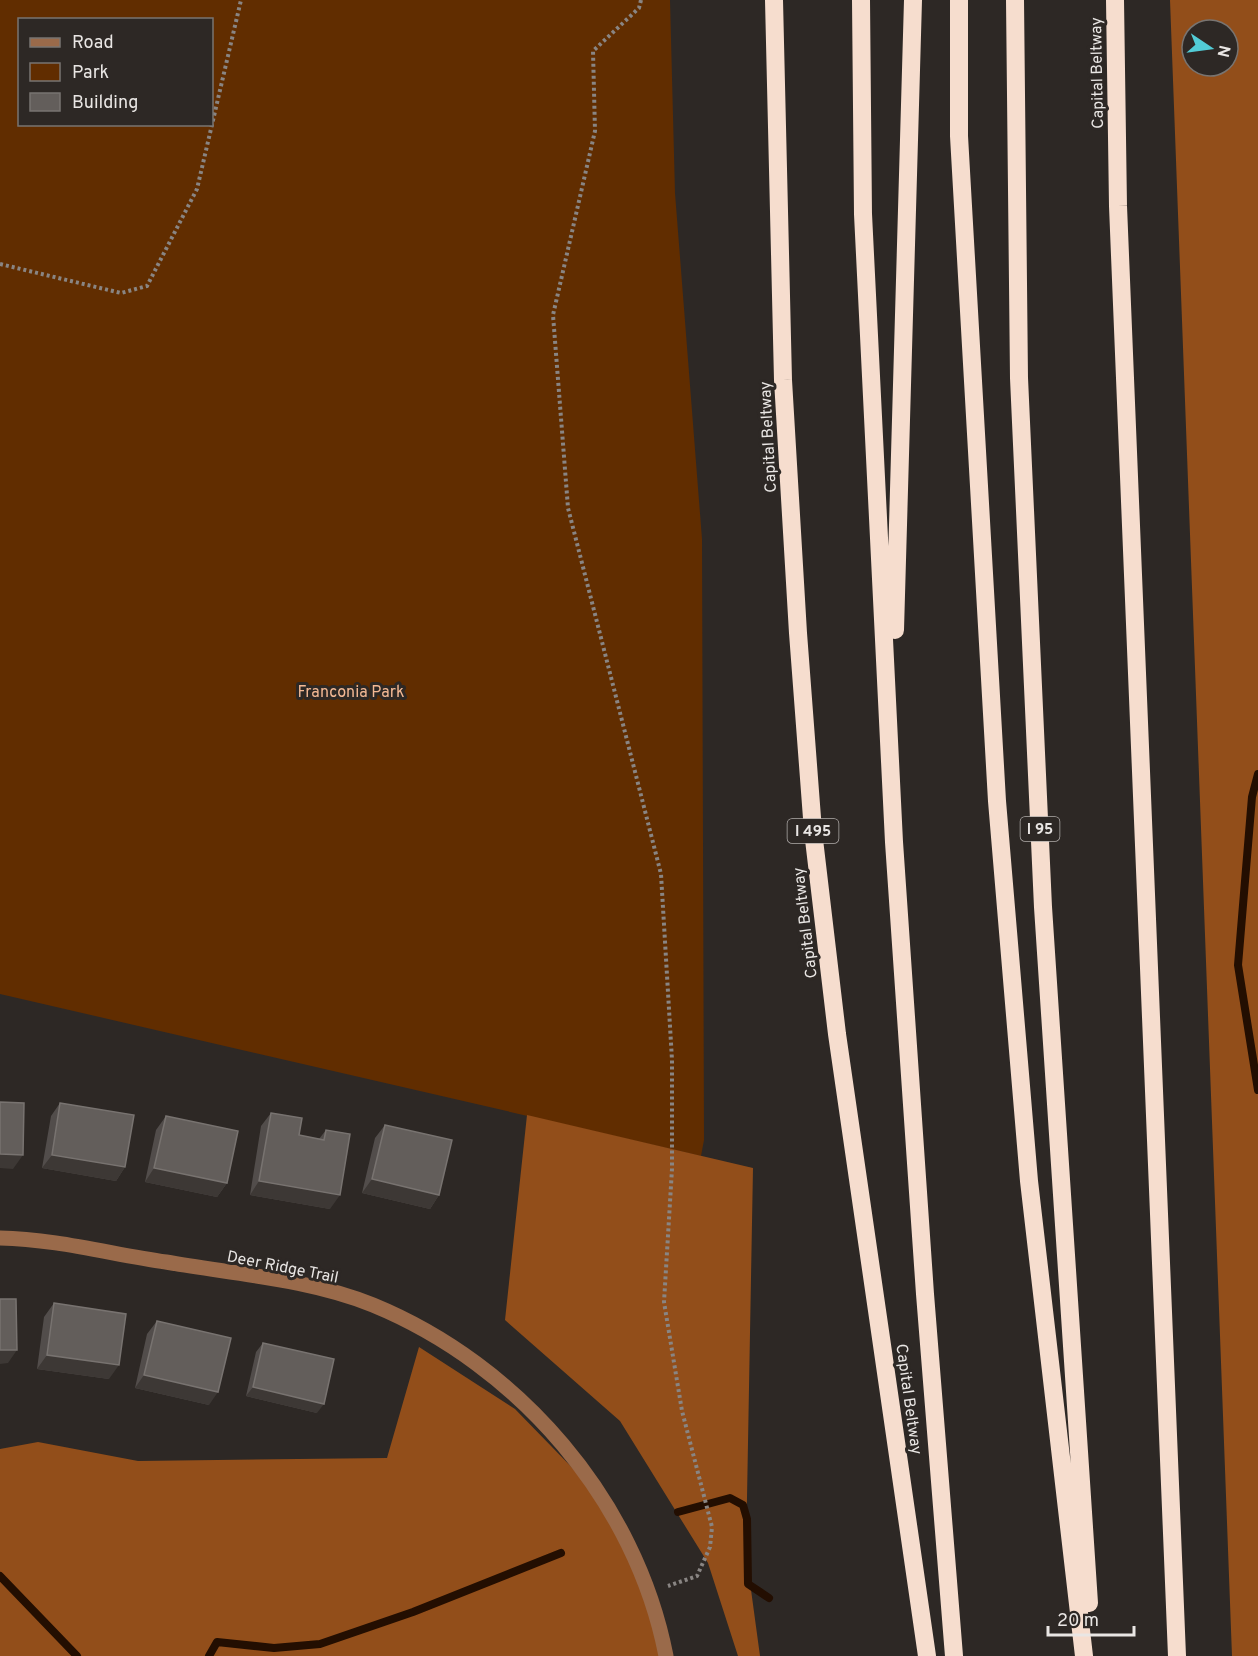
<svg xmlns="http://www.w3.org/2000/svg" width="1258" height="1656" font-family="Overpass,sans-serif">
  <style>
    .green { fill: #612d00; fill-rule: evenodd }
    .forest { fill: #924e1a; fill-rule: evenodd }
    .lines { fill: none; stroke-linecap: round; stroke-linejoin: round }
    .stream { stroke: #230e01; stroke-width: 8 }
    .path { stroke: #898583; stroke-width: 4; stroke-dasharray: 3 3; stroke-linecap: butt }
    .minor { stroke: #9a6a4a; stroke-width: 15 }
    .highway { stroke: #f6ddce; stroke-width: 18 }
    .wall { fill: #524d4b }
    .shaded-wall { fill: #3d3835 }
    .building { fill: #635e5b; stroke: #787370; stroke-width: 1.5 }
    .labels { text-anchor: middle; stroke-width: 6; stroke-linejoin: round; paint-order: stroke }
    .shield { fill: #2d2825; stroke: #b1adab; stroke-width: 1.5 }
    .shield-label { font-size: 15px; font-weight: bold; fill: #e9e6e4 }
    .street-label { font-size: 16px; fill: #e9e6e4; stroke: #2d2825 }
    .park-label { font-size: 16px; fill: #f4b994; stroke: #2d2825 }
  </style>
  <rect width="100%" height="100%" fill="#2d2825"/>
  <!-- green -->
  <path class="green" d="M 0,0 L 670,0 L 675,193 L 702,539 L 704,1140 L 701,1156 L 0,994 ZM 20,20 L 212,20 L 212,124 L 20,124 Z"/>
  <!-- forest -->
  <path class="forest" d="M 1170,0 L 1258,0 L 1258,1656 L 1232,1656 ZM 1192,30 L 1228,30 L 1228,66 L 1192,66 Z
    M 527,1115 L 753,1168 L 746,1553 L 760,1656 L 738,1656 L 708,1563 L 620,1421 L 505,1320 Z
    M 419,1347 L 515,1409 L 588,1484 L 640,1571 L 668,1656 L 0,1656 L 0,1449 L 38,1442 L 138,1461 L 387,1458 Z"/>
  <g class="lines">
    <!-- stream -->
    <path class="stream" d="M 1258,774 L 1252,797 L 1238,965 L 1258,1090
      M 678,1512 L 730,1498 L 743,1505 L 747,1519 L 748,1584 L 769,1598
      M 0,1576 L 77,1656
      M 209,1656 L 217,1642 L 274,1648 L 320,1644 L 413,1612 L 561,1553"/>
    <!-- path -->
    <path class="path" d="M 641,0 L 639,8 L 593,51 L 595,131 L 553,315 L 568,508 L 661,874 L 672,1060 L 672,1169 L 664,1302 L 682,1411 L 712,1527 L 710,1547 L 697,1576 L 668,1586
      M 0,264 L 121,293 L 147,286 L 197,189 L 241,0"/>
    <!-- minor -->
    <path class="minor" d="M 0,1238 C 55,1239 111,1254 166,1262 C 234,1274 309,1279 373,1305 C 519,1365 636,1501 666,1656"/>
    <!-- highway -->
    <path class="highway" d="M 774,0 L 783,380 L 798,633 L 813,831 L 837,1034 L 927,1656
      M 861,0 L 863,214 L 894,842 L 925,1294 L 954,1656
      M 959,0 L 959,136 L 997,801 L 1029,1181 L 1084,1656
      M 1015,0 L 1019,378 L 1043,907 L 1089,1603
      M 1115,0 L 1118,206 L 1177,1656
      M 895,630 L 913,0"/>
  </g>
  <!-- wall -->
  <path class="wall" d="M 60,1103 L 125,1167 L 116,1181 L 42,1168 L 51,1116 Z
    M 271,1113 L 299,1135 L 319,1139 L 326,1130 L 330,1209 L 250,1195 L 261,1126 Z
    M 166,1116 L 227,1183 L 217,1197 L 145,1182 L 156,1130 Z
    M 385,1125 L 439,1195 L 430,1209 L 362,1193 L 375,1138 Z
    M 54,1303 L 109,1379 L 37,1369 L 44,1317 Z
    M 157,1321 L 209,1405 L 135,1388 L 147,1334 Z
    M 263,1343 L 317,1413 L 246,1396 L 256,1352 Z"/>
  <!-- shaded-wall -->
  <path class="shaded-wall" d="M 0,1154 L 23,1155 L 13,1169 L 0,1168 Z
    M 52,1155 L 125,1167 L 116,1181 L 42,1168 Z
    M 154,1168 L 227,1183 L 217,1197 L 145,1182 Z
    M 372,1179 L 439,1195 L 430,1209 L 362,1193 Z
    M 259,1181 L 340,1195 L 330,1209 L 250,1195 Z
    M 0,1350 L 17,1350 L 8,1363 L 0,1364 Z
    M 47,1355 L 119,1365 L 109,1379 L 37,1369 Z
    M 144,1375 L 218,1392 L 209,1405 L 135,1388 Z
    M 253,1387 L 324,1404 L 317,1413 L 246,1396 Z"/>
  <!-- building -->
  <path class="building" d="M 0,1102 L 24,1103 L 23,1155 L 0,1154 Z
    M 60,1103 L 134,1115 L 125,1167 L 52,1155 Z
    M 271,1113 L 302,1118 L 299,1135 L 324,1140 L 326,1130 L 350,1134 L 340,1195 L 259,1181 Z
    M 166,1116 L 238,1131 L 227,1183 L 154,1168 Z
    M 385,1125 L 452,1140 L 439,1195 L 372,1179 Z
    M 0,1299 L 16,1299 L 17,1350 L 0,1350 Z
    M 54,1303 L 126,1314 L 119,1365 L 47,1355 Z
    M 157,1321 L 231,1338 L 218,1392 L 144,1375 Z
    M 263,1343 L 334,1359 L 324,1404 L 253,1387 Z"/>
  <g class="labels">
    <!-- shield labels -->
    <g class="shield">
      <rect x="1020.5" y="817" width="39" height="24" rx="4.5"/>
      <rect x="787.5" y="819" width="51" height="24" rx="4.5"/>
    </g>
    <g class="shield-label">
      <text x="1040" y="834">I 95</text>
      <text x="813" y="836">I 495</text>
    </g>
    <!-- street labels -->
    <g class="street-label">
      <text transform="translate(1096 73) rotate(-91)" y="6">Capital Beltway</text>
      <text transform="translate(767 437) rotate(-93)" y="6">Capital Beltway</text>
      <text transform="translate(804 923) rotate(-97)" y="6">Capital Beltway</text>
      <text transform="translate(283 1266) rotate(11)" y="6">Deer Ridge Trail</text>
      <text transform="translate(910 1399) rotate(82)" y="6">Capital Beltway</text>
    </g>
    <!-- park labels -->
    <g class="park-label">
      <text x="351" y="697">Franconia Park</text>
    </g>
  </g>
  <!-- legend -->
  <rect x="18" y="18" width="195" height="108" fill="#2d2825" stroke="#787471" stroke-width="1.5"/>
  <rect x="30" y="38" width="30" height="9" fill="#9a6a4a" stroke="#787471" stroke-width="1.5"/>
  <text x="72" y="48" font-size="18" fill="#e9e6e4">Road</text>
  <rect x="30" y="63" width="30" height="18" fill="#612d00" stroke="#787471" stroke-width="1.5"/>
  <text x="72" y="78" font-size="18" fill="#e9e6e4">Park</text>
  <rect x="30" y="93" width="30" height="18" fill="#635e5b" stroke="#787471" stroke-width="1.5"/>
  <text x="72" y="108" font-size="18" fill="#e9e6e4">Building</text>
  <!-- north arrow -->
  <g transform="translate(1210 48) rotate(103)"><circle r="28" fill="#2d2825" stroke="#787471" stroke-width="1.5"/>
  <path d="M0-4.5L10 22L0 15L-10 22Z" fill="#52ccd6"/>
  <text y="-9" font-size="16" font-weight="bold" text-anchor="middle" fill="#e9e6e4">N</text>
  </g>
  <!-- scale -->
  <path d="M1048 1626v9h86v-9" fill="none" stroke="#e9e6e4" stroke-width="3"/>
  <text x="1057" y="1626" font-size="18" fill="#e9e6e4" stroke="#2d2825" stroke-width="4.5" paint-order="stroke">20 m</text>
</svg>
